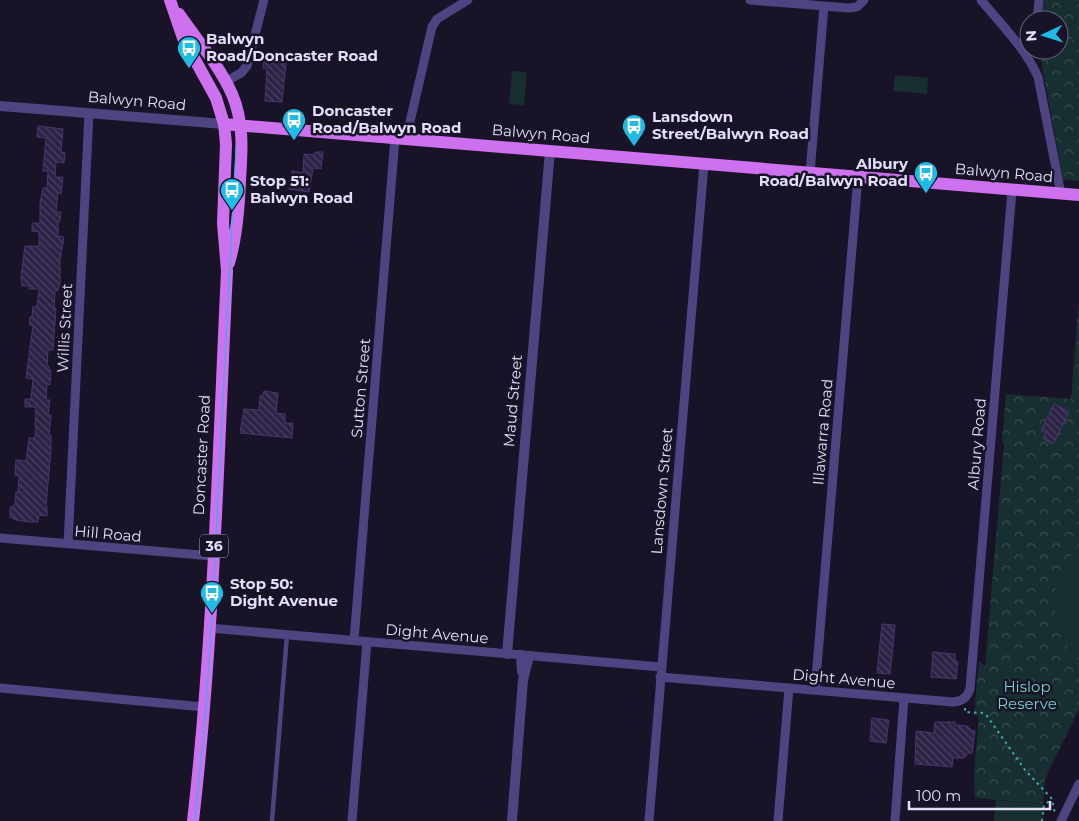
<svg xmlns="http://www.w3.org/2000/svg" width="1079" height="821" font-family="Montserrat,sans-serif">
  <style>
    .park { fill: url(#park-crowns) }
    .pitch { fill: #172f31 }
    .building { fill: url(#building-back-hatch); stroke: #48366f }
    .lines { fill: none; stroke-linecap: round; stroke-linejoin: round }
    .path { stroke: #3fa8ae; stroke-width: 2; stroke-dasharray: 2.5 4; stroke-linecap: butt }
    .service { stroke: #4d4481; stroke-width: 4.5 }
    .minor { stroke: #4d4481; stroke-width: 9 }
    .tertiary { stroke: #4d4481; stroke-width: 10 }
    .primary { stroke: #ce71ef; stroke-width: 12 }
    .tram { stroke: #1fbbe5; stroke-width: 1 }
    .labels { text-anchor: middle; stroke-width: 5; stroke-linejoin: round; paint-order: stroke }
    .shield { fill: #191327; stroke: #a7a0bb; stroke-width: 1 }
    .shield-label { font-size: 14px; font-weight: bold; fill: #e4ddfb }
    .poi-label { font-size: 15px; font-weight: bold; fill: #e4ddfb; stroke: #191327; text-anchor: start }
    .street-label { font-size: 15px; fill: #e4ddfb; stroke: #191327 }
    .park-label { font-size: 15px; fill: #71d4c6; stroke: #191327 }
  </style>
  <defs>
    <pattern id="park-crowns" width="20" height="18" patternUnits="userSpaceOnUse" patternTransform="scale(1.25)"><rect width="20" height="18" fill="#172f31"/><path d="M2 6a3 3 0 1 1 6 0M12 15a3 3 0 1 1 6 0" fill="none" stroke="#394d50"/></pattern>
    <pattern id="building-back-hatch" width="6" height="6" patternUnits="userSpaceOnUse" patternTransform="scale(1.25)"><rect width="6" height="6" fill="#2d2146"/><path d="M-1 5l2 2M0 0l6 6M5-1l2 2" fill="none" stroke="#4b4162"/></pattern>
  </defs>
  <rect width="100%" height="100%" fill="#191327"/>
  <!-- park -->
  <path class="park" d="M 1044,0 L 1079,0 L 1079,181 L 1063,180 L 1042,66 L 1040,50 L 1059,50 L 1059,20 L 1042,20 Z
    M 1079,299 L 1079,709 L 1045,779 L 1043,804 L 975,798 L 974,772 L 979,716 L 974,715 L 979,661 L 985,666 L 1004,444 L 1002,441 L 1006,394 L 1071,399 Z"/>
  <!-- pitch -->
  <path class="pitch" d="M 512,71 L 527,72 L 524,105 L 509,104 Z
    M 895,75 L 928,78 L 927,94 L 893,91 Z
    M 1079,548 L 1079,657 C 1075,653 1071,650 1068,646 C 1046,616 1051,571 1079,548 Z
    M 996,800 L 1043,804 L 1042,821 L 994,821 Z"/>
  <!-- building -->
  <path class="building" d="M 264,60 L 286,63 L 282,102 L 265,101 L 267,69 L 263,68 Z
    M 38,126 L 63,129 L 61,152 L 65,153 L 64,163 L 56,162 L 55,177 L 63,177 L 61,194 L 58,193 L 56,212 L 61,212 L 60,222 L 58,222 L 58,236 L 64,237 L 60,260 L 60,283 L 58,290 L 55,292 L 54,308 L 56,308 L 53,350 L 48,350 L 47,366 L 49,366 L 49,370 L 51,370 L 50,385 L 47,384 L 46,400 L 50,400 L 48,415 L 51,415 L 49,435 L 51,435 L 51,449 L 46,506 L 47,506 L 47,516 L 39,515 L 38,522 L 29,522 L 16,520 L 10,517 L 10,508 L 15,504 L 16,492 L 18,492 L 19,476 L 15,475 L 16,460 L 26,461 L 29,438 L 35,438 L 36,426 L 35,426 L 36,407 L 25,407 L 25,399 L 31,399 L 33,379 L 26,378 L 33,325 L 29,325 L 30,317 L 32,317 L 33,306 L 37,307 L 39,289 L 29,289 L 29,286 L 22,286 L 21,277 L 25,246 L 39,246 L 39,232 L 32,231 L 32,223 L 40,223 L 40,203 L 43,188 L 47,188 L 48,171 L 43,171 L 46,138 L 37,137 Z
    M 315,152 L 323,152 L 321,169 L 313,168 L 309,192 L 289,189 L 292,171 L 303,173 L 304,154 L 315,155 Z
    M 264,391 L 278,393 L 276,413 L 285,414 L 285,423 L 293,423 L 292,438 L 240,433 L 244,409 L 259,410 L 260,396 L 262,396 Z
    M 1054,404 L 1069,412 L 1053,444 L 1043,439 L 1046,433 L 1041,431 Z
    M 882,624 L 895,625 L 890,674 L 877,673 Z
    M 933,652 L 955,654 L 955,661 L 958,662 L 956,679 L 931,677 Z
    M 872,718 L 889,720 L 886,743 L 870,741 Z
    M 935,722 L 955,722 L 955,725 L 967,726 L 971,730 L 975,731 L 972,753 L 969,753 L 964,758 L 953,758 L 952,767 L 915,764 L 916,731 L 934,733 Z"/>
  <g class="lines">
    <!-- path -->
    <path class="path" d="M 965,708 L 965,712 L 983,713 L 987,716 L 1025,770 L 1052,799 L 1055,814
      M 1042,821 L 1044,805 L 1052,799"/>
    <!-- service -->
    <path class="service" d="M 272,821 L 287,635"/>
    <!-- minor -->
    <path class="minor" d="M 750,0 L 849,8 L 857,7 L 864,0
      M 981,0 C 1001,24 1025,48 1038,77 L 1061,194
      M 1037,20 L 1039,0
      M 225,82 L 241,73 L 247,66 L 264,0
      M 406,139 L 432,27 L 437,19 L 468,0
      M 810,173 L 824,6
      M 0,538 L 213,556
      M 68,544 L 89,113
      M 209,628 L 661,667
      M 354,640 L 395,138
      M 660,677 L 953,702 C 962,701 967,698 970,689 L 1012,190
      M 0,688 L 204,707
      M 815,690 L 858,177
      M 352,821 L 367,642
      M 649,821 L 704,164
      M 778,821 L 789,688
      M 895,821 L 904,698
      M 1061,821 L 1079,784"/>
    <!-- tertiary -->
    <path class="tertiary" d="M 0,106 L 224,124
      M 507,654 L 550,151
      M 521,655 L 522,672
      M 512,821 L 523,680 L 529,656"/>
    <!-- primary -->
    <path class="primary" d="M 170,0 L 183,38 L 216,98 L 224,124 L 226,144 L 223,223 L 227,271 C 218,454 214,639 193,821
      M 179,14 C 197,40 219,65 232,94 C 244,122 242,150 240,180 C 239,209 237,236 229,263
      M 224,124 L 1079,195"/>
    <!-- tram -->
    <path class="tram" d="M 195,821 L 206,707 L 212,614 L 236,147"/>
  </g>
  <!-- icons -->
  <defs>
    <g id="bus-pin" transform="scale(1.25)"><path d="M0 17L-7.5 6A9.5 9.5 0 1 1 7.5 6Z" fill="#1fbbe5" stroke="#191327"/><path d="M-5-6H5V4H4V6H2V4H-2V6H-4V4H-5ZM-3.5-4V0h7V-4ZM-3.5 1.2v1.5H-2V1.2ZM2 1.2v1.5H3.5V1.2Z" fill="#fff"/></g>
  </defs>
  <g fill-rule="evenodd">
    <use href="#bus-pin" x="189" y="48"/>
    <use href="#bus-pin" x="294" y="120"/>
    <use href="#bus-pin" x="634" y="126"/>
    <use href="#bus-pin" x="926" y="173"/>
    <use href="#bus-pin" x="232" y="190"/>
    <use href="#bus-pin" x="212" y="593"/>
  </g>
  <g class="labels">
    <!-- shield labels -->
    <rect class="shield" x="200" y="534.5" width="28" height="23" rx="4"/>
    <g class="shield-label">
      <text x="214" y="551">36</text>
    </g>
    <!-- poi labels -->
    <g class="poi-label">
      <text x="206" y="44">Balwyn<tspan x="206" dy="17">Road/Doncaster Road</tspan></text>
      <text x="312" y="116">Doncaster<tspan x="312" dy="17">Road/Balwyn Road</tspan></text>
      <text x="652" y="122">Lansdown<tspan x="652" dy="17">Street/Balwyn Road</tspan></text>
      <text x="908" y="169" text-anchor="end">Albury<tspan x="908" dy="17">Road/Balwyn Road</tspan></text>
      <text x="250" y="186">Stop 51:<tspan x="250" dy="17">Balwyn Road</tspan></text>
      <text x="230" y="589">Stop 50:<tspan x="230" dy="17">Dight Avenue</tspan></text>
    </g>
    <!-- street labels -->
    <g class="street-label">
      <text transform="translate(137 101) rotate(5)" y="5">Balwyn Road</text>
      <text transform="translate(541 134) rotate(5)" y="5">Balwyn Road</text>
      <text transform="translate(1004 173) rotate(5)" y="5">Balwyn Road</text>
      <text transform="translate(65 328) rotate(-87)" y="5">Willis Street</text>
      <text transform="translate(361 388) rotate(-85)" y="5">Sutton Street</text>
      <text transform="translate(513 401) rotate(-85)" y="5">Maud Street</text>
      <text transform="translate(823 432) rotate(-85)" y="5">Illawarra Road</text>
      <text transform="translate(977 444) rotate(-85)" y="5">Albury Road</text>
      <text transform="translate(202 455) rotate(-87)" y="5">Doncaster Road</text>
      <text transform="translate(662 491) rotate(-85)" y="5">Lansdown Street</text>
      <text transform="translate(108 534) rotate(5)" y="5">Hill Road</text>
      <text transform="translate(437 634) rotate(5)" y="5">Dight Avenue</text>
      <text transform="translate(844 679) rotate(5)" y="5">Dight Avenue</text>
    </g>
    <!-- park labels -->
    <g class="park-label">
      <text x="1027" y="692">Hislop<tspan x="1027" dy="17">Reserve</tspan></text>
    </g>
  </g>
  <!-- north arrow -->
  <g transform="translate(1044 35) rotate(266)"><circle r="24" fill="#191327" stroke="#6a647c"/>
  <path d="M0-4L9 19L0 12L-9 19Z" fill="#1fbbe5"/>
  <text y="-8" font-size="14" font-weight="bold" text-anchor="middle" fill="#e4ddfb">N</text>
  </g>
  <!-- scale -->
  <path d="M909 801v8h141v-8" fill="none" stroke="#e4ddfb" stroke-width="2.5"/>
  <text x="916" y="801" font-size="15" fill="#e4ddfb" stroke="#191327" stroke-width="4" paint-order="stroke">100 m</text>
</svg>
